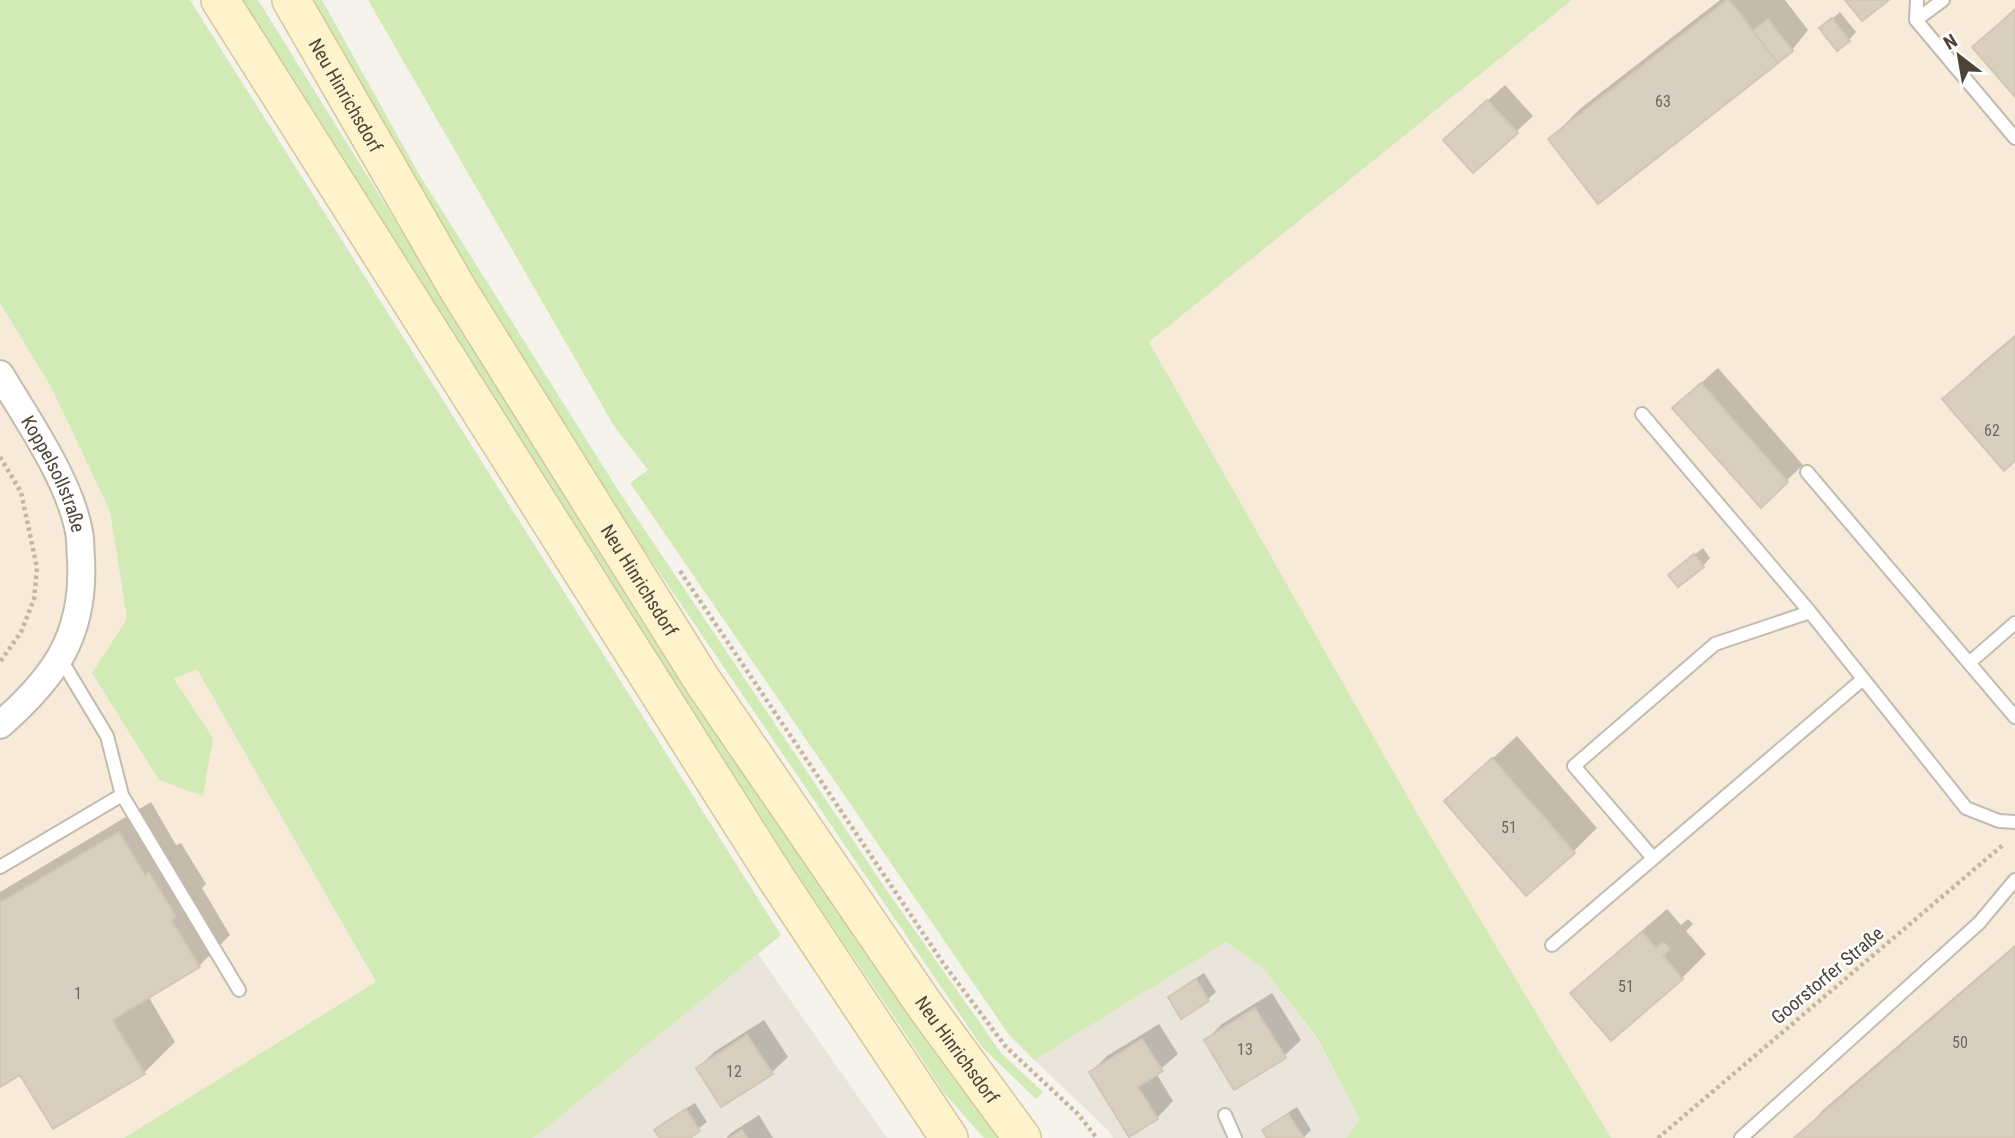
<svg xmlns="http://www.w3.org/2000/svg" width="2015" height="1138" font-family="'Roboto Condensed',sans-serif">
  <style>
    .residential { fill: #eae5da }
    .commercial { fill: #f7ead8 }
    .green { fill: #d2eab5 }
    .shadow { fill: #0003 }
    .building { fill: #d8cfc1; stroke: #d3c7b4; stroke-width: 2 }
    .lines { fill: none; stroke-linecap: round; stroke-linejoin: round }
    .service-casing { stroke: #c2bbae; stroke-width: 16 }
    .minor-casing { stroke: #c2bbae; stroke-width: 30 }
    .secondary-casing { stroke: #d6c79b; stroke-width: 40 }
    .path { stroke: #c4b79f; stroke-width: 4.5; stroke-dasharray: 3.5 3.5; stroke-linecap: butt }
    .service { stroke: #fff; stroke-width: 12 }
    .minor { stroke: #fff; stroke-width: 26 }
    .secondary { stroke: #fff3cd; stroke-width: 37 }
    .labels { text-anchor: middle; stroke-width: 5; stroke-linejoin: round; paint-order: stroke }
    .number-label { font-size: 16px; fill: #6e675b }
    .street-label { font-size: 19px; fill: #4b4439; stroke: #fff }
  </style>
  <rect width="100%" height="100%" fill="#f6f3ec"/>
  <!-- residential -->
  <path class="residential" d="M 1226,942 L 1263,968 L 1317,1039 L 1360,1120 L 1346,1138 L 1113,1138 L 1109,1131 L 1034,1060 Z
    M 758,954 L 887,1138 L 534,1138 Z"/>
  <!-- commercial -->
  <path class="commercial" d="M 1572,0 L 2015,0 L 2015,1138 L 1611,1138 L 1425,827 L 1149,342 Z
    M 0,303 L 51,387 L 110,511 L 127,619 L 213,738 L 174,679 L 197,668 L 376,983 L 124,1138 L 0,1138 Z"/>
  <!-- green -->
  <path class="green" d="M 0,0 L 190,0 L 781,935 L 534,1138 L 124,1138 L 376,982 L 197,669 L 174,679 L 213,738 L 203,796 L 159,780 L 92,673 L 127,619 L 110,511 L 51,387 L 0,303 Z
    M 236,0 L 258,0 L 691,697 L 908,1015 L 1000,1138 L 984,1138 L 944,1093 L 895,1018 L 679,702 Z
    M 310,0 L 322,0 L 419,174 L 618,490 L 883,885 L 1001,1053 L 1043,1092 L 1036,1099 L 982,1047 L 583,460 L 412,180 Z
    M 368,0 L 1572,0 L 1149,342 L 1425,827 L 1611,1138 L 1346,1138 L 1360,1120 L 1317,1038 L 1263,968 L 1226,942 L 1034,1060 L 1009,1035 L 630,483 L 648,470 L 614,426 Z"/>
  <!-- shadow -->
  <path class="shadow" d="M 1720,0 L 1785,0 L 1808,30 L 1792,50 L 1550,139 L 1581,108 Z
    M 2015,8 L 2015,94 L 1974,47 Z
    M 1840,12 L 1856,32 L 1849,40 L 1821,28 Z
    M 1505,85 L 1533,116 L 1516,132 L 1462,123 Z
    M 2015,335 L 2015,459 L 1945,399 L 1976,368 Z
    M 1718,368 L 1803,465 L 1761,505 L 1691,392 Z
    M 1703,548 L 1710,558 L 1703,566 L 1679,567 Z
    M 1517,736 L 1597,828 L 1573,852 L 1446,801 Z
    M 151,802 L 176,845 L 181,843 L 206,884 L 202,888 L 230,935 L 199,966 L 148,996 L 175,1042 L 144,1073 L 20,1073 L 0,1085 L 0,892 Z
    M 1667,909 L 1681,925 L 1688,919 L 1693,924 L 1686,931 L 1706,954 L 1682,978 L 1572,994 L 1596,970 Z
    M 2015,945 L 2015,1138 L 1796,1138 L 1824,1109 Z
    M 1204,973 L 1216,992 L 1208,999 L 1181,1016 L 1170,998 L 1178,990 Z
    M 1272,993 L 1301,1040 L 1284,1056 L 1206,1040 L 1222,1024 Z
    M 764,1020 L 788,1057 L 771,1073 L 698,1068 L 714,1052 Z
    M 1159,1024 L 1178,1054 L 1156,1073 L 1173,1101 L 1157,1118 L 1091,1072 L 1107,1056 Z
    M 695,1103 L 707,1122 L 686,1138 L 662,1138 L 657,1130 L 664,1122 Z
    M 1297,1107 L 1311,1130 L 1303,1138 L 1269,1138 L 1264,1130 L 1272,1123 Z
    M 759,1115 L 773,1138 L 726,1138 L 731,1133 Z"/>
  <!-- building -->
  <path class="building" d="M 1727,0 L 1729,0 L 1778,63 L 1598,204 L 1548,139 Z
    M 1845,0 L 1889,0 L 1862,21 Z
    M 2015,10 L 2015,97 L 1972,47 Z
    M 1832,18 L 1850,41 L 1837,51 L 1819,28 Z
    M 1768,19 L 1793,51 L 1778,63 L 1753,31 Z
    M 1487,100 L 1518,133 L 1473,173 L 1443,140 Z
    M 2015,337 L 2015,461 L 2004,471 L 1942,399 Z
    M 1701,383 L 1788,482 L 1761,508 L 1672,408 Z
    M 1694,554 L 1704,567 L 1678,587 L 1668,575 Z
    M 1492,758 L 1575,853 L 1526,896 L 1444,801 Z
    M 119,832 L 145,875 L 149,872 L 176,917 L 171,920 L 200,967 L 112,1020 L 145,1074 L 53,1129 L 20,1075 L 0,1087 L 0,903 Z
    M 1642,932 L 1656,948 L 1663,942 L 1670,949 L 1663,956 L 1683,979 L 1611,1041 L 1570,993 Z
    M 2015,947 L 2015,1138 L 1794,1138 Z
    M 1196,979 L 1209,1001 L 1181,1019 L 1168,997 Z
    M 1255,1008 L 1286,1058 L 1234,1090 L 1204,1040 Z
    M 747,1035 L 773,1074 L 721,1107 L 696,1068 Z
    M 1142,1039 L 1163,1071 L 1138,1087 L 1158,1119 L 1129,1137 L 1089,1072 Z
    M 686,1109 L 700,1131 L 690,1138 L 660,1138 L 654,1130 Z
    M 1288,1114 L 1304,1138 L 1267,1138 L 1262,1130 Z
    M 742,1130 L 747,1138 L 730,1138 Z"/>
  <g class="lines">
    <!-- service casing -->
    <g class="service-casing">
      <path id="service" d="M 1917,0 L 1916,20 L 2015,138
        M 1916,20 L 1943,0
        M 1642,414 L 1810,612 L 1966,808 L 1999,821 L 2015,822
        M 1807,472 L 2015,717
        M 1969,663 L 2015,623
        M 122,795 L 239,990
        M 1653,858 L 1574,766 L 1715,644 L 1810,612
        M 0,867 L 122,795 L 107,736 L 60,658
        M 1552,945 L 1863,679
        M 1225,1115 L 1235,1138
        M 1741,1138 L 1979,923 L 2015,880"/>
    </g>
    <!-- minor casing -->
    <g class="minor-casing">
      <g id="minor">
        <path id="s1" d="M 0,374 C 27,419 70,481 79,532 C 81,541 80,551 81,559 C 85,635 55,677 0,725"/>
      </g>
    </g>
    <!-- secondary casing -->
    <g class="secondary-casing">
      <g id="secondary">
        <path d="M 220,0 L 776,878 L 949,1138"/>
        <path id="s2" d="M 291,0 L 459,291 L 702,680 L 926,1007 L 1022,1138"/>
      </g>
    </g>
    <!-- path -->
    <path class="path" d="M 0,457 L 21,492 L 37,568 L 34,599 L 21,632 L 0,662
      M 680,571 L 943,963 L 1006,1047 L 1078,1114 L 1097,1138
      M 1658,1138 L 2004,844"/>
    <!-- service -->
    <use href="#service" class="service"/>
    <!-- minor -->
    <use href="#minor" class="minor"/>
    <!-- secondary -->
    <use href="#secondary" class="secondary"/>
  </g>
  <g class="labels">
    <!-- number labels -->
    <g class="number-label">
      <text x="1663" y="107">63</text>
      <text x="1992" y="436">62</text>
      <text x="1509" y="833">51</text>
      <text x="1626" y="992">51</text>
      <text x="78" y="999">1</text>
      <text x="1960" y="1048">50</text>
      <text x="1245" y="1055">13</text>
      <text x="734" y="1077">12</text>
    </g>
    <!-- street labels -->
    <g class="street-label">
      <text dy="7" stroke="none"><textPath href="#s2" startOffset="110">Neu Hinrichsdorf</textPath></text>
      <text dy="7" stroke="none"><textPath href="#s1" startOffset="114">Koppelsollstraße</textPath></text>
      <text dy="7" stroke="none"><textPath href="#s2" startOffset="677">Neu Hinrichsdorf</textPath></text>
      <text transform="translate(1827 975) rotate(-40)" y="7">Goorstorfer Straße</text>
      <text dy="7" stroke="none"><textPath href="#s2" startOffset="1244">Neu Hinrichsdorf</textPath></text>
    </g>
  </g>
  <!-- north arrow -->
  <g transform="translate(1959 56) rotate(329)" stroke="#ffffff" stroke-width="5" paint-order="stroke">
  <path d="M0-5L12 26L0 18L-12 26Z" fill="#4b4439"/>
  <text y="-10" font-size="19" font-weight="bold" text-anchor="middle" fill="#4b4439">N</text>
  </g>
</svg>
